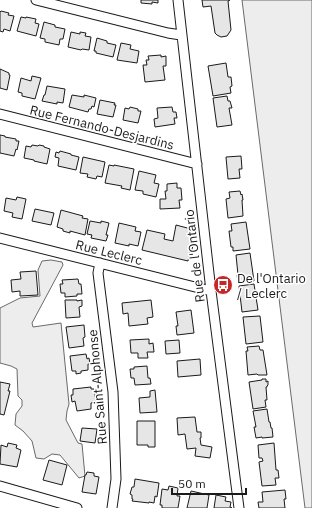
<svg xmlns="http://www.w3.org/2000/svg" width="312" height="508" font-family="'IBM Plex Sans',sans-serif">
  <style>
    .built { fill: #ededed; stroke: #6a6a6a }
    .building { fill: #e6e6e6; stroke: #1a1a1a }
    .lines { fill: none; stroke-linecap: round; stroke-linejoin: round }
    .minor-casing { stroke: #1a1a1a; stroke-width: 11 }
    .minor { stroke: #fff; stroke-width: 9 }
    .labels { text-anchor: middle; stroke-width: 3; stroke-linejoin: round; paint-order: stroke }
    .street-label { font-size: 13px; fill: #1a1a1a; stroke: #fff }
    .poi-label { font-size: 13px; fill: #1a1a1a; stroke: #fff; text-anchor: start }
  </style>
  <rect width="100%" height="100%" fill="#fff"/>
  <!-- built -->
  <path class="built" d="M 242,0 L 312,0 L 312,508 L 305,508 Z
    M 51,260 L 62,262 L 63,265 L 32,323 L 33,327 L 61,323 L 69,404 L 67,411 L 66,420 L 78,443 L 82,444 L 85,476 L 79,478 L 60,455 L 52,454 L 44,459 L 36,458 L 32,441 L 23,431 L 15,425 L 16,414 L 22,406 L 22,400 L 18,396 L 17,369 L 11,366 L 0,363 L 0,308 L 20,298 L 40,296 L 38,270 L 42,261 Z"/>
  <!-- building -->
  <path class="building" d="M 141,0 L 158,0 L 158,3 L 152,2 L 152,4 L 141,3 Z
    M 202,0 L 230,0 L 228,1 L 231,30 L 227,36 L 221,37 L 217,35 L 215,33 L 211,6 L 203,7 Z
    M 1,11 L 9,13 L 8,15 L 14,16 L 10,31 L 4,29 L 3,32 L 0,31 L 0,12 Z
    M 21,17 L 26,18 L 26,17 L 36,19 L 35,23 L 39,24 L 36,36 L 17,31 Z
    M 44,22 L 55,25 L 55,27 L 65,29 L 63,39 L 60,39 L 59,45 L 45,42 L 45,39 L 40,38 Z
    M 71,32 L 80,34 L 80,32 L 86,33 L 85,36 L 91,37 L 89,50 L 82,49 L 81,50 L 68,47 Z
    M 97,38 L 107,41 L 107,43 L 116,45 L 113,57 L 96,53 L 96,51 L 94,51 Z
    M 121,43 L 131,45 L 130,49 L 139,51 L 137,63 L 117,60 Z
    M 161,55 L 161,57 L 166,56 L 166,66 L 163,66 L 165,80 L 145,82 L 143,65 L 147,65 L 146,60 L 149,60 L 148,56 Z
    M 226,63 L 228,77 L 231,77 L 232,86 L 230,87 L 231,93 L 213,96 L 208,66 Z
    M 0,69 L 9,73 L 9,75 L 10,75 L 7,90 L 0,88 Z
    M 32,76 L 41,78 L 35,99 L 22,96 L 22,93 L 18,92 L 21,78 L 31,81 Z
    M 47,86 L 65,89 L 63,103 L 57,102 L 57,104 L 42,101 L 44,95 L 45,95 Z
    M 72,95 L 84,97 L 84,95 L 96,98 L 94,107 L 92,106 L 91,109 L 89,109 L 88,112 L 69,107 Z
    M 227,96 L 228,101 L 230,101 L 232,108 L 229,108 L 232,125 L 217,127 L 213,98 Z
    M 100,100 L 115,103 L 114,105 L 116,105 L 113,117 L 97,114 Z
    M 130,107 L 138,109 L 138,111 L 141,111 L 138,123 L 123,120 L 125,108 L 129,109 Z
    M 172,107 L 173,112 L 176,112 L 177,118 L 174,118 L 175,124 L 155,127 L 154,119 L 158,118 L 157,108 Z
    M 0,135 L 5,136 L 5,137 L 16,139 L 16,141 L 19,141 L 17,150 L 16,149 L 14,156 L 0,153 Z
    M 32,145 L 38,146 L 39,145 L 44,146 L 44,147 L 50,149 L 47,164 L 34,161 L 34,160 L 24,158 L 26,146 L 31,147 Z
    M 60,151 L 71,154 L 71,155 L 79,157 L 76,170 L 58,166 L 59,158 L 55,157 L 56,152 L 59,153 Z
    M 241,156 L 242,169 L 239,169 L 240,178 L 228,179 L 226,157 Z
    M 83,157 L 105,162 L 102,177 L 97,176 L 96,179 L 87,177 L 88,174 L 80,173 Z
    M 109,165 L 114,166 L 114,165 L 134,169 L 130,190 L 121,188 L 122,186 L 105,183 Z
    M 139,171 L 156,175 L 154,183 L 159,184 L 156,197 L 143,194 L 143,191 L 135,190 Z
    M 177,183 L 177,188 L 181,188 L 182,200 L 179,200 L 180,208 L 160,209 L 160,199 L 166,199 L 165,191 L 167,191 L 167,184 Z
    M 240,191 L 241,195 L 242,194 L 243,200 L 242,200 L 243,216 L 228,218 L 226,199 L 230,198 L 229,192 Z
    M 17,197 L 26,199 L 22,219 L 12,217 L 13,213 L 4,211 L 6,198 L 16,200 Z
    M 35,209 L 54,213 L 51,225 L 32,221 Z
    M 61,210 L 83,216 L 82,218 L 88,219 L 85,235 L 70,231 L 70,233 L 63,231 L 63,229 L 57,227 Z
    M 90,221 L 101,223 L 101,221 L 109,223 L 106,235 L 108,235 L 106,241 L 91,238 L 92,235 L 87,234 Z
    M 246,222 L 250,249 L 233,251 L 233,247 L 231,247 L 229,231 L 232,231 L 231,224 Z
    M 119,223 L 136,227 L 135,231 L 141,232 L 138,246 L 129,244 L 129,246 L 115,243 Z
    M 176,225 L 191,229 L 193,237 L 191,245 L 193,246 L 191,252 L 190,252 L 188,261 L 142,250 L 147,230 L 165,234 L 164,239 L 173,241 Z
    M 250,253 L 254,281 L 238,282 L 237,275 L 238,275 L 236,255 Z
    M 36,271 L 38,295 L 20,296 L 20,291 L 12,292 L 11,280 L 21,279 L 20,272 Z
    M 78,279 L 79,284 L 81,284 L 82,294 L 77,294 L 77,296 L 65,297 L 65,293 L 61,293 L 60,284 L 63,284 L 62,280 Z
    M 254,284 L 258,310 L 242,312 L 239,286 Z
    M 65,300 L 77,300 L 77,301 L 82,300 L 82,306 L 79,307 L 80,317 L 66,318 Z
    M 151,300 L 153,317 L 147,318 L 148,324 L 129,326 L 128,313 L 123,314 L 122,303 Z
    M 191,310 L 194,333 L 177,335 L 176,326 L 178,326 L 176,312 Z
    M 260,316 L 263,342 L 246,344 L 243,317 Z
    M 84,325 L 85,337 L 83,338 L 84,346 L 69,348 L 66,327 Z
    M 149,339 L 149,344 L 153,343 L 154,352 L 147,352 L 148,358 L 138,358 L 138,353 L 131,353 L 130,340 Z
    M 179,340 L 180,353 L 166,354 L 165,341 Z
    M 259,346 L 260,350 L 263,350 L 267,375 L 258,375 L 257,374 L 248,375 L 246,351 L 248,351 L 247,347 Z
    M 86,354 L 87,359 L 89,358 L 90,364 L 88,364 L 88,370 L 81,371 L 81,373 L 76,374 L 76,371 L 72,371 L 70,356 Z
    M 200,359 L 201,375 L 178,377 L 177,361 Z
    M 147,366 L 148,378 L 150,378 L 151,384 L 135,385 L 134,378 L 131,378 L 130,369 L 134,369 L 134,367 Z
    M 262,379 L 266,379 L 266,382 L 268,381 L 268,385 L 267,386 L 267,387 L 266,387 L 267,400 L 265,400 L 266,407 L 253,409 L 249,382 L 262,380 Z
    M 0,382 L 10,384 L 8,391 L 10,391 L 4,415 L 0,414 Z
    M 91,387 L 91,389 L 94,389 L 96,402 L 91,403 L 91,409 L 77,411 L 75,401 L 72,402 L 71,395 L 73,395 L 73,389 Z
    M 155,390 L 157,412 L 140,413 L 139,398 L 150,397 L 150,391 Z
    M 267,409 L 269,422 L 270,422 L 271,428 L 272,428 L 273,437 L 262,438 L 262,437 L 256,438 L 254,427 L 256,427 L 253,411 Z
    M 195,417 L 197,432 L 201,432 L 201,438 L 200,438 L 201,445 L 212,447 L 210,458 L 195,456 L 196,448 L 187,449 L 185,434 L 178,435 L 177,418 Z
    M 137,421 L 155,421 L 155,447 L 148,447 L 148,445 L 137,445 Z
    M 82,428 L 97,429 L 95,443 L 80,441 Z
    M 8,443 L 17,445 L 16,448 L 21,450 L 17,467 L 0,464 L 1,445 L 7,447 Z
    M 274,443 L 276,470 L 278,470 L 279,478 L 275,478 L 276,485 L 262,486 L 259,462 L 263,461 L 262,458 L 259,458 L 258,445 Z
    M 49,460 L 67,465 L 62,485 L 43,480 Z
    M 87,472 L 94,473 L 94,476 L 99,477 L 96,494 L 82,492 L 85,475 L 86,475 Z
    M 135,479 L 159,483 L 157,497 L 155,496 L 154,503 L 149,502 L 149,503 L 132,501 L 133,499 L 132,499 L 132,495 L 130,494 L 132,487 L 134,487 Z
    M 169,486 L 178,488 L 177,496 L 180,496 L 178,508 L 162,508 L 162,505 L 160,505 L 162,489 L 168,490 Z
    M 285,490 L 286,499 L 284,499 L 285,508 L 259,508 L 258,502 L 263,502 L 262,492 Z
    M 191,491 L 209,495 L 207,508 L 187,508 Z
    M 216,495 L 226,497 L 225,501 L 231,502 L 230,507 L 232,508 L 214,508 Z"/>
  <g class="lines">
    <!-- minor casing -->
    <g class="minor-casing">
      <path id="minor" d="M 36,0 L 168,33 L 181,35
        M 178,0 L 211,291 L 239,508
        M 0,114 L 197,164
        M 0,238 L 211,291
        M 100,263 L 98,273 L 113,392 L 116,479 L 112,508
        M 0,486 L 77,508"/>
    </g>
    <!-- minor -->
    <use href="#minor" class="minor"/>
  </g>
  <!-- icons -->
  <defs>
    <g id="bus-disc" transform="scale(1)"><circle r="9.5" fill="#c62828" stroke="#fff"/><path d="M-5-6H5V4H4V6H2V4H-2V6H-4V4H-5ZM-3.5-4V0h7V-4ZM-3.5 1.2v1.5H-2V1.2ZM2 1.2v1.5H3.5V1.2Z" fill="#fff"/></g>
  </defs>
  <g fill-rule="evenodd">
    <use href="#bus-disc" x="223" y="285"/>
  </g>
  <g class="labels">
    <!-- street labels -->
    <g class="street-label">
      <text transform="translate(102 127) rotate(14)" y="5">Rue Fernando-Desjardins</text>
      <text transform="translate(109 252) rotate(14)" y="5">Rue Leclerc</text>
      <text transform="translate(194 256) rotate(-97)" y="5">Rue de l'Ontario</text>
      <text transform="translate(97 387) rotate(-95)" y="5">Rue Saint-Alphonse</text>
    </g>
    <!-- poi labels -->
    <g class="poi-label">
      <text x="237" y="283">De l'Ontario<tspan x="237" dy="15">/ Leclerc</tspan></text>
    </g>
  </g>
  <!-- scale -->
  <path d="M172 488v6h74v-6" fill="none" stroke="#1a1a1a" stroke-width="2"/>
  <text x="178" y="488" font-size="12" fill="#1a1a1a" stroke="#ffffff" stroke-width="3" paint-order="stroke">50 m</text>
</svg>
